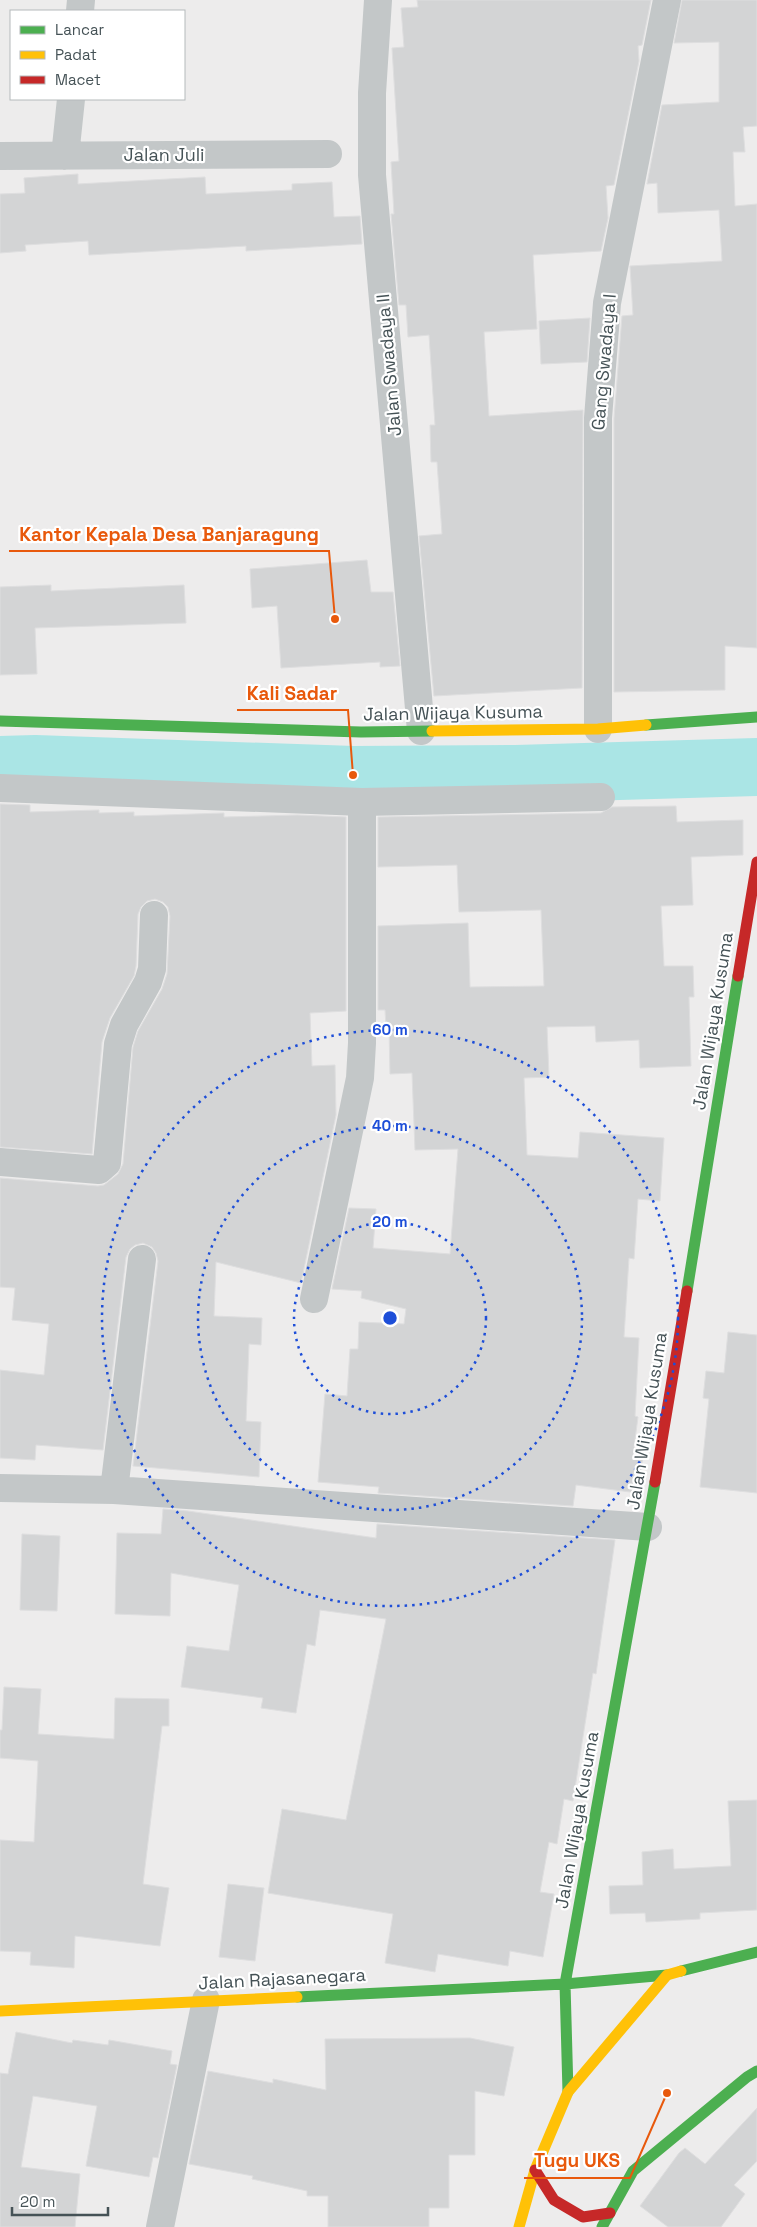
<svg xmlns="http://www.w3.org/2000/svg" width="757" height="2227" font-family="'Space Grotesk',sans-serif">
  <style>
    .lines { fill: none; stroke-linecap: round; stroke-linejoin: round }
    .river { stroke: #aae5e5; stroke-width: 58 }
    .building { fill: #d3d4d5; stroke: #dededf }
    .street { stroke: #c3c7c8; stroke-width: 28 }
    .fast { stroke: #4caf50; stroke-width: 11 }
    .slow { stroke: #ffc107; stroke-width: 11 }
    .jam { stroke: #c62828; stroke-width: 11 }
    .ring { fill: none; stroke: #1d4ed8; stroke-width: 2.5; stroke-dasharray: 2.5 5 }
    .labels { text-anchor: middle; stroke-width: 4.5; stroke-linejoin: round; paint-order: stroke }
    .street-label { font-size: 18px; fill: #455256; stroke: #fff }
    .centre { fill: #1d4ed8; stroke: #fff; stroke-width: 2.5 }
    .ring-label { font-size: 15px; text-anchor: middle; font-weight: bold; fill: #1d4ed8; stroke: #fff; stroke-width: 4.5; stroke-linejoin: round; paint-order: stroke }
    .leader { fill: none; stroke: #e8590c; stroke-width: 2 }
    .callout-dot { fill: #e8590c; stroke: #fff; stroke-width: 2 }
    .callout-label { font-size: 19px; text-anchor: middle; font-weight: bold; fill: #e8590c; stroke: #fff; stroke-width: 4.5; stroke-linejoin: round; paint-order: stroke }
  </style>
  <rect width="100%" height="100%" fill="#edecec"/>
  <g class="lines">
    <!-- river -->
    <path class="river" d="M 0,765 L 35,764 L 353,775 L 516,774 L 757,767"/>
  </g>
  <!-- building -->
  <path class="building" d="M 417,0 L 651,0 L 642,45 L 638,46 L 639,61 L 614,185 L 606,186 L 608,218 L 601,251 L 533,255 L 537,329 L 484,332 L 489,416 L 583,410 L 582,688 L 434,696 L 419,536 L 442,534 L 437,462 L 431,462 L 430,425 L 435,425 L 429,335 L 408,337 L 406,305 L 399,305 L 391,214 L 394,214 L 391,162 L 399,161 L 392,48 L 404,47 L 401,8 L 418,7 Z
    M 682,0 L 757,0 L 757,126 L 743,127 L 745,152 L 733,152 L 735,206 L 757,204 L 757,648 L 725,646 L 725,690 L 614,692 L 614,419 L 622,316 L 633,315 L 630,266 L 722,261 L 719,210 L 658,213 L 657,183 L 647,184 L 662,105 L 719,102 L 719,42 L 674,43 Z
    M 78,174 L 78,184 L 205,177 L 206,194 L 292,190 L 292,184 L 332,182 L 334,217 L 360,216 L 362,244 L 246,251 L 246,246 L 89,255 L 88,241 L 25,245 L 26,251 L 0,253 L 0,194 L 25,193 L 24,178 Z
    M 590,318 L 587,362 L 541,364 L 539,321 Z
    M 367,560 L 371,592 L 393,592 L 400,666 L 380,667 L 380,662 L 281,668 L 277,606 L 252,608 L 250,569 Z
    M 51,585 L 51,591 L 184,585 L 186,623 L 35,628 L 37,674 L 0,675 L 0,587 Z
    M 0,804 L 30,805 L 30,812 L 99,810 L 99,813 L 134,812 L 134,816 L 224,813 L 224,817 L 297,815 L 346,817 L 346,1011 L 310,1013 L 312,1066 L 335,1065 L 336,1115 L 301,1283 L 216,1262 L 214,1316 L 262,1318 L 261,1345 L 249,1344 L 246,1421 L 261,1422 L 259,1477 L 133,1466 L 158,1261 L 156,1253 L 152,1247 L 143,1243 L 135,1245 L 130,1249 L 126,1257 L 103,1450 L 36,1445 L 35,1460 L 0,1458 L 0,1370 L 44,1375 L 49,1324 L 12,1320 L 15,1288 L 0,1287 L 0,1178 L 98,1186 L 104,1185 L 118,1174 L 123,1164 L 133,1047 L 138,1031 L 162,989 L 167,974 L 170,916 L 168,907 L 163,902 L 155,899 L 147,901 L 141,907 L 138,914 L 136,966 L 134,976 L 110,1018 L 102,1042 L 92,1154 L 0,1147 Z
    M 676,806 L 677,822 L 743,820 L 743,855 L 691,857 L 693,905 L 661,906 L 664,966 L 693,966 L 694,997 L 689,997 L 691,1066 L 640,1068 L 639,1040 L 596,1042 L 595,1026 L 547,1027 L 549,1077 L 524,1078 L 527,1155 L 578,1158 L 580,1132 L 664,1138 L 660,1201 L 638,1199 L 634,1259 L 629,1258 L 624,1337 L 639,1338 L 635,1416 L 638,1417 L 634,1447 L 644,1448 L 638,1493 L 576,1485 L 573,1506 L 378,1493 L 379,1487 L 318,1482 L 325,1394 L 347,1396 L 350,1349 L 358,1349 L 359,1322 L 404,1324 L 406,1309 L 361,1298 L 362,1291 L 332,1289 L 349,1208 L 376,1209 L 373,1248 L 450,1254 L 458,1149 L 415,1150 L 412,1073 L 390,1074 L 389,1027 L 386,1027 L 385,1010 L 378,1010 L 378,926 L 468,923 L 470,987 L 544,986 L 541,910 L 459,912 L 457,865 L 378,867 L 378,817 L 601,813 L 612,807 Z
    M 728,1332 L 757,1335 L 757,1493 L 700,1487 L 709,1399 L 703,1398 L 706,1371 L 724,1373 Z
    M 163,1509 L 188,1511 L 376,1538 L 377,1524 L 615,1540 L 596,1674 L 593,1673 L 573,1801 L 564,1799 L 557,1844 L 549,1842 L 540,1892 L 554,1894 L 543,1957 L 510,1951 L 508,1966 L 438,1954 L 435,1972 L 385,1963 L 393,1914 L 268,1893 L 282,1809 L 346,1820 L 386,1619 L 320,1610 L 315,1646 L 307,1644 L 296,1713 L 261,1708 L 263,1698 L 181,1687 L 187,1646 L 229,1651 L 239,1585 L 171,1573 L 170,1616 L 115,1614 L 117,1533 L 161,1534 Z
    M 22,1534 L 60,1536 L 57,1611 L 20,1610 Z
    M 4,1687 L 41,1689 L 38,1734 L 114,1739 L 115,1698 L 169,1699 L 169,1726 L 162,1726 L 143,1884 L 169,1888 L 160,1946 L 75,1936 L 74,1968 L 30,1965 L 31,1952 L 0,1951 L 0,1840 L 34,1842 L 38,1761 L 0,1758 L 0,1730 L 2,1730 Z
    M 757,1800 L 757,1910 L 700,1913 L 700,1919 L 646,1922 L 645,1913 L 610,1914 L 609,1886 L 643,1885 L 642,1852 L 673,1849 L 674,1869 L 731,1866 L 728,1801 Z
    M 228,1884 L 264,1888 L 255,1961 L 219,1957 Z
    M 16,2032 L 72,2043 L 73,2040 L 108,2045 L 109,2040 L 172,2051 L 170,2064 L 177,2065 L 158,2158 L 153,2157 L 149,2177 L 86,2166 L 97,2106 L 33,2096 L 21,2167 L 80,2174 L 75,2227 L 0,2227 L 0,2073 L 8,2074 Z
    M 470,2038 L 514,2047 L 504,2096 L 475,2091 L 475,2155 L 449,2155 L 449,2208 L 429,2208 L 429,2227 L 328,2227 L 328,2196 L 307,2196 L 307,2191 L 252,2179 L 253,2176 L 189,2164 L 208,2071 L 273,2083 L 273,2079 L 326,2090 L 325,2039 Z
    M 757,2108 L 757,2161 L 734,2185 L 745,2194 L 721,2227 L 668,2227 L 640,2206 L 679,2153 L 685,2148 L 705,2164 Z"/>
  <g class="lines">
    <!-- street -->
    <path class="street" d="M 378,0 L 372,93 L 372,175 L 421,731
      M 80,11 L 81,0
      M 0,156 L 328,154
      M 65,156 L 71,99
      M 598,729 L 598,418 L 607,303 L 667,0
      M 0,788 L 362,802 L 601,797
      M 0,1162 L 99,1170 L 107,1163 L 118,1044 L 124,1025 L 148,982 L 152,969 L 154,915
      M 314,1299 L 360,1078 L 362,1043 L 362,802
      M 0,1488 L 114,1490 L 648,1527
      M 114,1490 L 142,1259
      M 160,2227 L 206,2000"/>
    <!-- fast -->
    <path class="fast" d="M 0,721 L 361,732 L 432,731
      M 646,725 L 757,717
      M 687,1291 L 738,976
      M 681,1971 L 757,1952
      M 297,1997 L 565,1984 L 667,1975
      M 568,2092 L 565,1984 L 655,1482
      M 602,2227 L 633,2171 L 747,2077 L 757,2071"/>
    <!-- slow -->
    <path class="slow" d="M 432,731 L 598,729 L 646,725
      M 0,2011 L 297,1997
      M 519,2227 L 535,2170 L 568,2092 L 667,1975 L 681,1971"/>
    <!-- jam -->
    <path class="jam" d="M 738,976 L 757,862
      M 655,1482 L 687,1291
      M 535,2170 L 554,2200 L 583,2217 L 610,2213"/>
  </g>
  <!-- distance rings -->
  <g class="ring">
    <circle cx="390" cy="1318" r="96"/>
    <circle cx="390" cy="1318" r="192"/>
    <circle cx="390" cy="1318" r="288"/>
  </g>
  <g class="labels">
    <!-- street labels -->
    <g class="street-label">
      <text x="164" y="161">Jalan Juli</text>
      <text transform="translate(604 362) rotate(-85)" y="6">Gang Swadaya I</text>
      <text transform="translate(389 365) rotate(-95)" y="6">Jalan Swadaya II</text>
      <text transform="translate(453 713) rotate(-1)" y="6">Jalan Wijaya Kusuma</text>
      <text transform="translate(713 1021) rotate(-81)" y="6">Jalan Wijaya Kusuma</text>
      <text transform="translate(647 1421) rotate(-81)" y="6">Jalan Wijaya Kusuma</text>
      <text transform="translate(577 1820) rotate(-80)" y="6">Jalan Wijaya Kusuma</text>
      <text transform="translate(282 1979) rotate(-3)" y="6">Jalan Rajasanegara</text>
    </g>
  </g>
  <circle cx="390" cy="1318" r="8" class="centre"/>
  <g class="ring-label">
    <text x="390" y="1035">60 m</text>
    <text x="390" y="1131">40 m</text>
    <text x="390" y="1227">20 m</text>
  </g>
  <!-- callouts -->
  <path class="leader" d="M335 619L329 551H9M353 775L348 710H237M667 2093L630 2178H524"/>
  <g class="callout-dot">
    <circle cx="335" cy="619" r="5"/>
    <circle cx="353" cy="775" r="5"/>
    <circle cx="667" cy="2093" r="5"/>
  </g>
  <g class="callout-label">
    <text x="169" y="541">Kantor Kepala Desa Banjaragung</text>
    <text x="292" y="700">Kali Sadar</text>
    <text x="577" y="2167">Tugu UKS</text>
  </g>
  <!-- legend -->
  <rect x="10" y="10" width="175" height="90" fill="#ffffff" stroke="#b5babb"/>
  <rect x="20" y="26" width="25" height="8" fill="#4caf50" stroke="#b5babb"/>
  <text x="55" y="35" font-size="15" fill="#455256">Lancar</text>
  <rect x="20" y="51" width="25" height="8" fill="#ffc107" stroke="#b5babb"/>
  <text x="55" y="60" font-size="15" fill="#455256">Padat</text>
  <rect x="20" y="76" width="25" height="8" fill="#c62828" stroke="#b5babb"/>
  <text x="55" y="85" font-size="15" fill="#455256">Macet</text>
  <!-- scale -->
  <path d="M12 2207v8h96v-8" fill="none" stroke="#455256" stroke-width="2.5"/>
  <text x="20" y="2207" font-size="15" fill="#455256" stroke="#ffffff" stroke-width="4" paint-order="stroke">20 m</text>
</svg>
